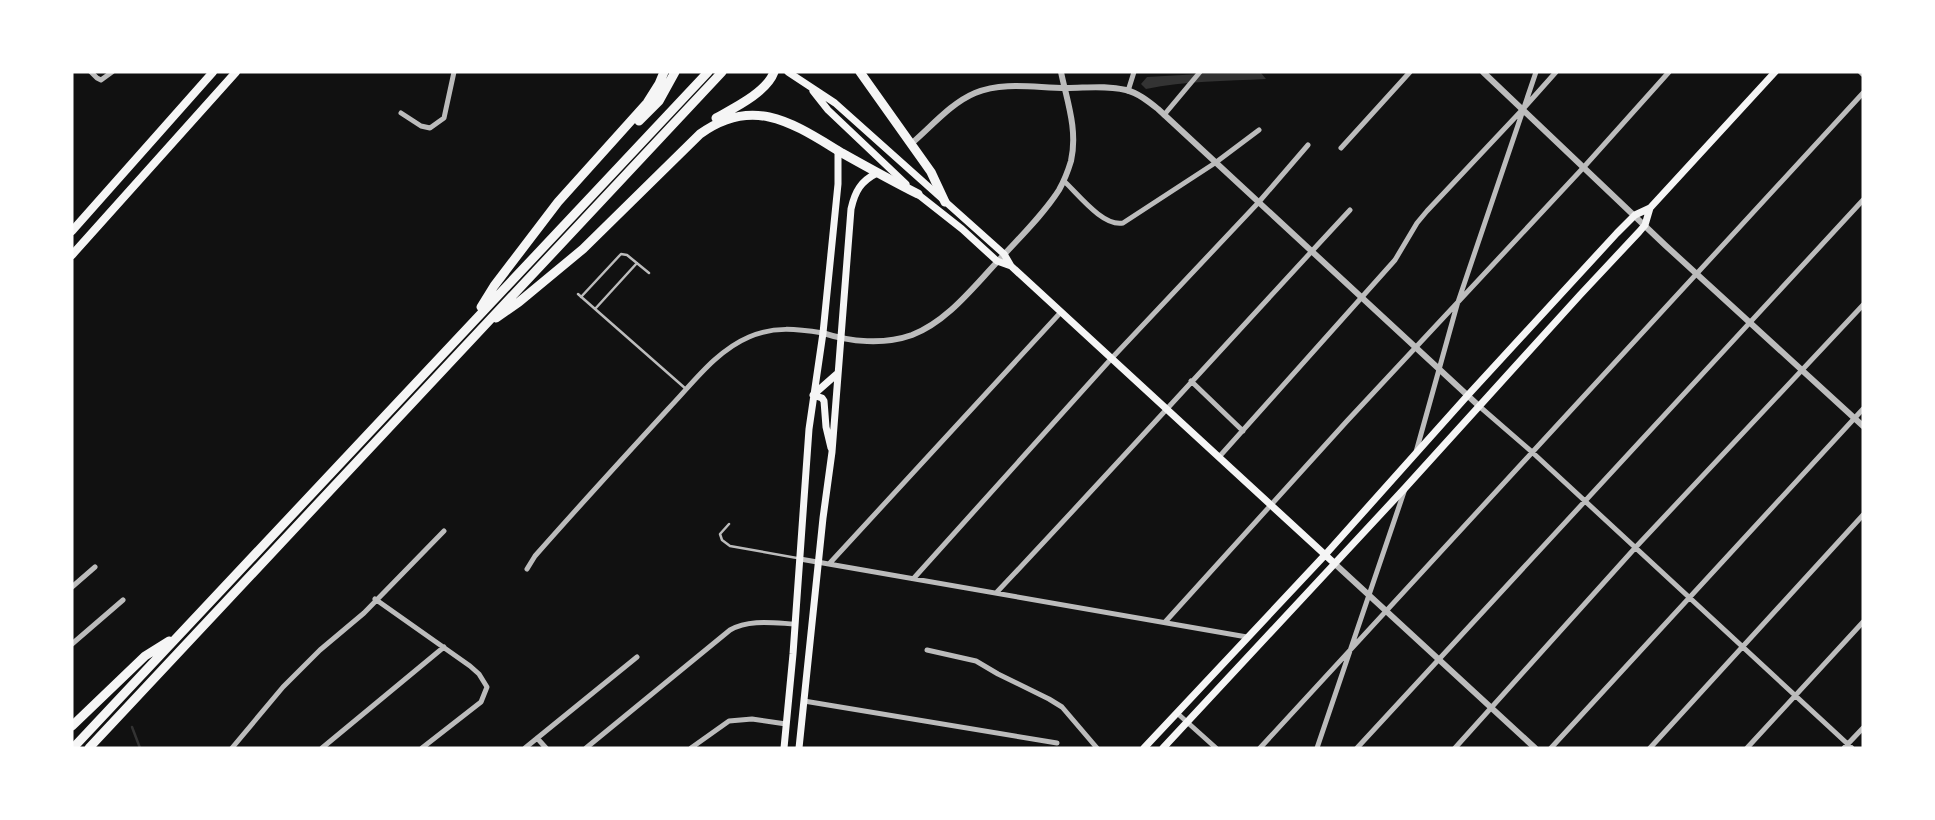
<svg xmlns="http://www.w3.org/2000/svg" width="1935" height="820" font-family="Montserrat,sans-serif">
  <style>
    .water { fill: #333 }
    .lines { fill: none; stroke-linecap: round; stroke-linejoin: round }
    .stream { stroke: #333; stroke-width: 2.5 }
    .service { stroke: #bcbcbc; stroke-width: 2.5 }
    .minor { stroke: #bcbcbc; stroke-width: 5 }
    .tertiary { stroke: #bcbcbc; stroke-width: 6 }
    .secondary { stroke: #f5f5f5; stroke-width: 7 }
    .primary { stroke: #f5f5f5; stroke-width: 8 }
    .motorway { stroke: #f5f5f5; stroke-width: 9 }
  </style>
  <rect width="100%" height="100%" fill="#111"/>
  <!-- water -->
  <path class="water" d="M 1261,73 L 1266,79 C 1226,81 1185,81 1146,89 L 1141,84 L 1147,77 L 1200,74 Z"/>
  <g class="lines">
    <!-- stream -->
    <path class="stream" d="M 132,727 L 140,748"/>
    <!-- service -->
    <path class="service" d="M 578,294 L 686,389
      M 581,297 L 621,254 L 627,255 L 649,273
      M 595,309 L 637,263
      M 729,524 L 720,534 L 722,540 L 730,546 L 797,558"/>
    <!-- minor -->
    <path class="minor" d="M 91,72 L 97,78 L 101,80 L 112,72
      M 1128,91 L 1134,72
      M 401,113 L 421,126 L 430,128 L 444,118 L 454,72
      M 1164,115 L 1200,72
      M 1341,148 L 1410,72
      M 1064,181 C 1078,194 1103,227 1123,223 L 1215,163 L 1259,130
      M 1191,381 L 1243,431
      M 1479,406 L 1532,452 L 1852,748
      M 1416,452 L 1457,305 L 1536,72
      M 1219,457 L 1395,260 L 1417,223 L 1427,211 L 1523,109 L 1556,72
      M 800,559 L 1247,637
      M 829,564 L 1061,312
      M 527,569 L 535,556 C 579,506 624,457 669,408 C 693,383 716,351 749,337 C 774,326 797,329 823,333
      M 914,578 L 1111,359 L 1258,203 L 1308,145
      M 72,587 L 95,567
      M 997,592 C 1116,466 1232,337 1350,210
      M 375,599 L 470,666 L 479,674 L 487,687 L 481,702 L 422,748
      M 1166,621 L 1347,421 L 1583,168 L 1669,72
      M 72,644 L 123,600
      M 927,650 L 976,661 L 998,674 L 1049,699 L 1062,707 L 1097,748
      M 804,701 L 1057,743
      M 1177,713 L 1216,748
      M 537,738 L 546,748
      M 232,748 L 283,687 L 320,650 L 364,613 L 444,531
      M 322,748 L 444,647
      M 525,748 L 637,657
      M 586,748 L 730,630 C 749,619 774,623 795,624
      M 691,748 L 729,721 L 752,719 L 786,724
      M 1260,748 L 1863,93
      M 1317,748 L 1405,489
      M 1357,748 L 1863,200
      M 1455,748 L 1635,548 L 1863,305
      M 1551,748 L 1863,409
      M 1650,748 L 1863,515
      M 1747,748 L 1863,622
      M 1844,748 L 1863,728"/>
    <!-- tertiary -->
    <path class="tertiary" d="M 1483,72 L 1665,245 L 1863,426
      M 1861,72 L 1863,74
      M 911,144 C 931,127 951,103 975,93 C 1004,81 1036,88 1066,88 C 1086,88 1106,85 1126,90 C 1138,93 1148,101 1158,109 L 1479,406
      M 823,333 C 850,342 884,345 912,335 C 948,321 974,286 1000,259 C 1020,237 1043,215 1059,190 C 1064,181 1068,171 1071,161 C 1078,130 1067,101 1061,72
      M 1334,563 L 1535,748"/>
    <!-- secondary -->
    <path class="secondary" d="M 788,72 L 835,103 L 1004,254 L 1011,266 L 1334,563
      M 813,91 L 828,110 L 906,184
      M 915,192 L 962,229 L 997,261 L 1011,266
      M 831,448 L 826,427 L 824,401 L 822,398 L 813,395 L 838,373
      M 784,748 L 793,654 L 809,429 L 823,333 L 838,184 L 838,150
      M 799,748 L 823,518 L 832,452 L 851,209 C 855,191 861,181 877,173
      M 1144,748 L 1325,555 L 1468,395 L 1617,233 L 1635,215 L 1650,208 L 1775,72
      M 1163,748 L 1405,488 L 1580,295 L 1639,232 L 1645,225 L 1650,208"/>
    <!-- primary -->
    <path class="primary" d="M 72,231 L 213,72
      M 72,255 L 236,72"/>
    <!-- motorway -->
    <path class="motorway" d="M 860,72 L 931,172 L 945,202
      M 716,118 C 734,108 767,92 774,72
      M 639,121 L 659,101 L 675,72
      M 481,307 L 494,286 L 558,202 L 647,103 L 659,84 L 664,72
      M 496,318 L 519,302 L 583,249 L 700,134 C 754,95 794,124 842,153 C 867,167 892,181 918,194
      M 72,726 L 145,656 L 169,641
      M 73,748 L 708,72
      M 89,748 L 722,72"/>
  </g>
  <!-- border -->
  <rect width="1935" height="820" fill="none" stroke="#ffffff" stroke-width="147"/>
</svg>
